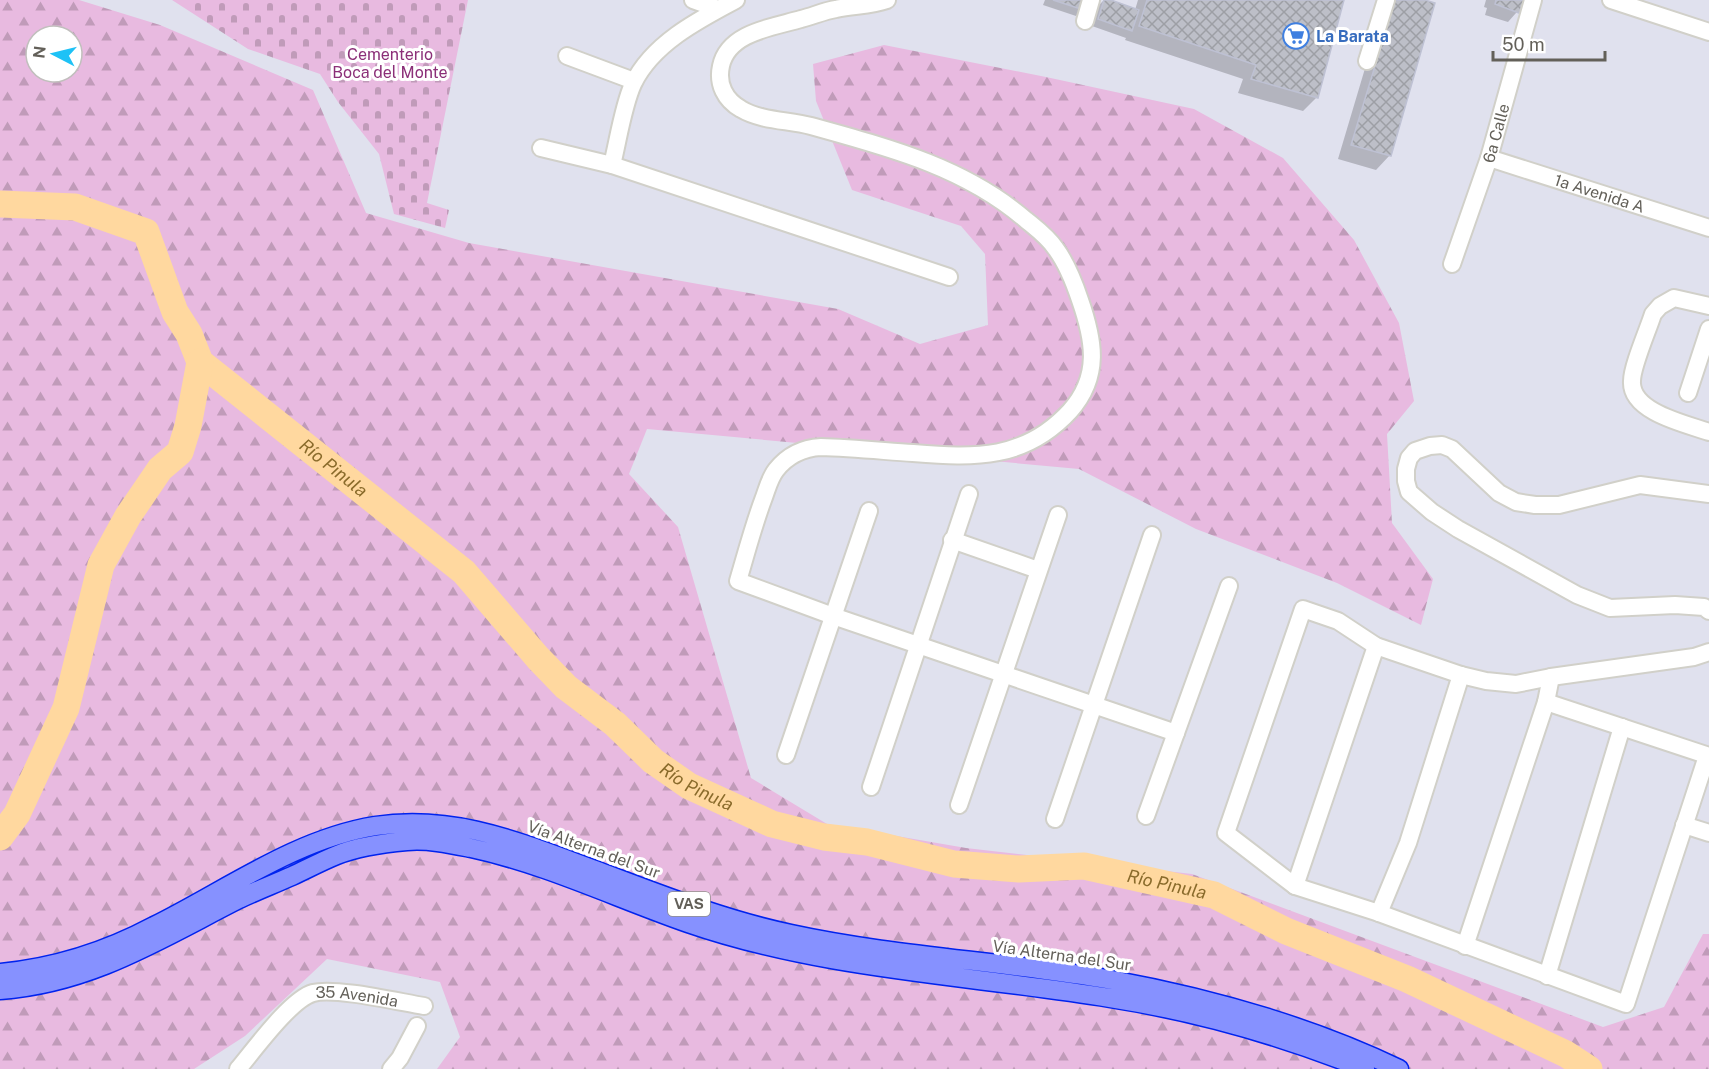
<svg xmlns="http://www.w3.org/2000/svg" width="1709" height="1069" font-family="'Public Sans',sans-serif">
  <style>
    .forest { fill: url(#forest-firs); fill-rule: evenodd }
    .cemetery { fill: url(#cemetery-stones) }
    .shadow { fill: #0003 }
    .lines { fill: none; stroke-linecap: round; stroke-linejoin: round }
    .river { stroke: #ffd89f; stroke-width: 27 }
    .building { fill: url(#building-cross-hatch); stroke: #bec1d3; stroke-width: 1.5 }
    .minor-casing { stroke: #d1d0c9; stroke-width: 20 }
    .highway-casing { stroke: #0023ee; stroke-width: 21 }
    .minor { stroke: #fff; stroke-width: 16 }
    .highway { stroke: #8691ff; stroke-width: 18 }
    .labels { text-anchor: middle; stroke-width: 6; stroke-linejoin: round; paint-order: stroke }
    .shield { fill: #fff; stroke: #92908b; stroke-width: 1.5 }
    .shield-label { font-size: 15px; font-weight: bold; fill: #636059 }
    .shop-label { font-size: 16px; font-weight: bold; fill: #366cbe; stroke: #fff; text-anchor: start }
    .park-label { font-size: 16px; fill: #8b2f78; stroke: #fff }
    .street-label { font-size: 16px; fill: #636059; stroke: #fff }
    .water-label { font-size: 18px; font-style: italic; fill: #8a6b2b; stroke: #fff }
  </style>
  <defs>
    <pattern id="forest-firs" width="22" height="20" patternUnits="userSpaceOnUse" patternTransform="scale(1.5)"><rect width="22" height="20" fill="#e8bae0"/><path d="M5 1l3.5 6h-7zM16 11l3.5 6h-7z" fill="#c09bb9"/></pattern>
    <pattern id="cemetery-stones" width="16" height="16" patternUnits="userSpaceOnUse" patternTransform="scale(1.5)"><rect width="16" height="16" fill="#e8bae0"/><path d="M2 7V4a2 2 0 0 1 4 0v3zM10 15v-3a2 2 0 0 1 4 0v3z" fill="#c09bb9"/></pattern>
    <pattern id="building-cross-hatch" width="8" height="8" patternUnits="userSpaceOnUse" patternTransform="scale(1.5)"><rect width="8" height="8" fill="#bdbfc8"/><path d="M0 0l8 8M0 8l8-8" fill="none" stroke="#9d9fa5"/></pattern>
  </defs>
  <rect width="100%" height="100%" fill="#e0e1ee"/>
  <!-- forest -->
  <path class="forest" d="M 0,0 L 79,0 L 160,25 L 313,90 L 366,213 L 469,243 L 838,309 L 920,344 L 988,325 L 985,254 L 961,226 L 852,190 L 816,101 L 813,64 L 884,45 L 1046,77 L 1194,109 L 1283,158 L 1354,240 L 1399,323 L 1414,401 L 1387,434 L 1392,523 L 1433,579 L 1421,625 L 1337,583 L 1196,529 L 1079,469 L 647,429 L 629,474 L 678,527 L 751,778 L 827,824 L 966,848 L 1192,874 L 1603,1027 L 1664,1007 L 1703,934 L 1709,934 L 1709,1069 L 437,1069 L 460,1037 L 440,982 L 327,959 L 245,1036 L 194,1069 L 0,1069 ZM 36,36 L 72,36 L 72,72 L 36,72 Z"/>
  <!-- cemetery -->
  <path class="cemetery" d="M 172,0 L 468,0 L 427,203 L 449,210 L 445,228 L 394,214 L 379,154 L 338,102 L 320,74 L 248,49 Z"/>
  <!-- shadow -->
  <path class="shadow" d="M 1045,0 L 1085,0 L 1082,10 L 1076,16 L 1043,5 Z
    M 1104,0 L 1135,10 L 1138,0 L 1339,0 L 1317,97 L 1303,111 L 1238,93 L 1243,79 L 1125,40 L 1126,38 L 1092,26 L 1098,6 Z
    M 1391,0 L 1419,0 L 1390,155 L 1376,170 L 1338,159 L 1383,8 Z
    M 1486,0 L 1525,0 L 1524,4 L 1508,22 L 1485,15 L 1487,8 L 1484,7 Z"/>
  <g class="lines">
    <!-- river -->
    <g class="river">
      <path id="s1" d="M 0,204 L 75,207 L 146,232 L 175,312 L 189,334 L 200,362 L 464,572 L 538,658 L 566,687 L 615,724 L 653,761 L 689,786 L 772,824 L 824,837 L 867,842 L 954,864 L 1019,869 L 1084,866 L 1214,895 L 1286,931 L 1407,979 L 1566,1054 L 1589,1069"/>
      <path d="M 0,837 L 17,814 L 66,708 L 101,565 L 128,516 L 160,469 L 180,452 L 188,426 L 200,362"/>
    </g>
  </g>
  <!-- building -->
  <path class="building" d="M 1053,0 L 1087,0 L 1084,10 Z
    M 1104,0 L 1111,0 L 1139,10 L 1132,31 L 1098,19 Z
    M 1147,0 L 1344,0 L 1318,98 L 1251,79 L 1256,65 L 1139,26 Z
    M 1395,0 L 1425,0 L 1435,3 L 1391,156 L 1351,145 Z
    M 1496,0 L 1527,0 L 1526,5 L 1523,4 L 1519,13 L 1495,4 Z"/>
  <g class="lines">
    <!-- minor casing -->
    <g class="minor-casing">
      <g id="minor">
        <path d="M 693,0 L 718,9"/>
        <path d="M 887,0 C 870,6 853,5 836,9 C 824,11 813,16 801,19 C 774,27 728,32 721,66 C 717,84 725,100 741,109 C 761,121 788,120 811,126 C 887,147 965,167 1026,220 C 1037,229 1048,237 1056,249 C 1067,264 1074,282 1080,300 C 1094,340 1101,376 1070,411 C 1025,460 975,458 913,453 C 883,451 852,448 821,447 C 803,448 787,456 776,470 C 769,479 767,490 763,500 C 753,527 746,554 738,581 L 833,616 L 1176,733"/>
        <path d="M 1611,0 L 1709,32"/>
        <path d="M 1085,21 L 1091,0"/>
        <path d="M 567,56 L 634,81"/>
        <path d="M 1367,61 L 1386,0"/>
        <path d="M 541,148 L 612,165 L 949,277"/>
        <path id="s2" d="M 1489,158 L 1709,228"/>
        <path d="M 612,165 C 618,141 623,106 633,84 C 652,44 698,20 736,0"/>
        <path id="s3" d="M 1452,264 L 1489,158 L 1533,0"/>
        <path d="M 1709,306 L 1674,298 L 1660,306 L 1653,314 C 1648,330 1632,366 1632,381 C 1630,412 1686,424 1709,432"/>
        <path d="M 1688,393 L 1709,329"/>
        <path d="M 1709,494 L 1640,485 L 1559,505 L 1535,505 L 1516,502 L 1499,493 L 1452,449 L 1442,445 L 1430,446 L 1415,451 L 1409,458 L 1406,469 L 1406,481 L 1409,492 L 1432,512 L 1458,529 L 1577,595 L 1610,608 L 1675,605 L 1704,607 L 1709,611"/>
        <path d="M 952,540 L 1038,570"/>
        <path d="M 1546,702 L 1709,756"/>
        <path d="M 786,755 L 869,511"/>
        <path d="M 1707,756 L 1626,1004 L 1379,913 L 1295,886 L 1226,833 L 1303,609 L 1338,621 L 1376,646 L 1461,675 L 1486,681 L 1516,684 L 1551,677 L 1694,657 L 1709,652"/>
        <path d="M 871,787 L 969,494"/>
        <path d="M 959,805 L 1058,515"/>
        <path d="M 1146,816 L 1229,586"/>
        <path d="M 1055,819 L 1152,535"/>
        <path d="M 1684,825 L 1709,833"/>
        <path d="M 1295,886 L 1376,646"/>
        <path d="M 1379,913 L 1408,843 L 1461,675"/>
        <path d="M 1465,946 L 1546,702 L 1551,677"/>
        <path d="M 1547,976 L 1622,727"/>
        <path id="s4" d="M 238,1069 C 254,1050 291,999 313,993 C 335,987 399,1002 424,1006"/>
        <path d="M 391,1069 L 400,1058 L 417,1026"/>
      </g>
    </g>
    <!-- highway casing -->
    <g class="highway-casing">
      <path id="highway" d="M 0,973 C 53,968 107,951 154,926 C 225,891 295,839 375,826 C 456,814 521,843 595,870 C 659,894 724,920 791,934 C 897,957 1006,961 1112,980 C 1210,998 1309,1026 1399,1069
        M 0,990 C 92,983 160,939 239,899 C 256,891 274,884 292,876 C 307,869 322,861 337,855 C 359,846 384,843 407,841 C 428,839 451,844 471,848 C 546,864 616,898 688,923 C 824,970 969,975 1110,998 C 1200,1012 1280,1035 1365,1069"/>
    </g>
    <!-- minor -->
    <use href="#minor" class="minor"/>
    <!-- highway -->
    <use href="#highway" class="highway"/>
  </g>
  <!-- icons -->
  <defs>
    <g id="supermarket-ring" transform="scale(1.35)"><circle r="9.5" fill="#fff" stroke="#3f7fe0" stroke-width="1.5"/><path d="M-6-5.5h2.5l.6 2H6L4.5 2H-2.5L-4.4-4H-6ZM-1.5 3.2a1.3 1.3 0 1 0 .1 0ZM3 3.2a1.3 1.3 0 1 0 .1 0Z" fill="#3f7fe0"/></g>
  </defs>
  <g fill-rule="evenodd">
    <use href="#supermarket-ring" x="1296" y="36"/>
  </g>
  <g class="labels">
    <!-- shield labels -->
    <rect class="shield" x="668" y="892" width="42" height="24" rx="4.5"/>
    <g class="shield-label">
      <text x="689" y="909">VAS</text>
    </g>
    <!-- shop labels -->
    <g class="shop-label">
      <text x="1316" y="42">La Barata</text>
    </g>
    <!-- park labels -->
    <g class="park-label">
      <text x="390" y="60">Cementerio<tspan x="390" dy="18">Boca del Monte</tspan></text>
    </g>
    <!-- street labels -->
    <g class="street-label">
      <text dy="6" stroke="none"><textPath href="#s3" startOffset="138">6a Calle</textPath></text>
      <text dy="6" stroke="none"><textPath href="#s2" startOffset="116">1a Avenida A</textPath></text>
      <text transform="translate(594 849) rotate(20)" y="6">Vía Alterna del Sur</text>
      <text transform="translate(1062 955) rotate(8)" y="6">Vía Alterna del Sur</text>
      <text dy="6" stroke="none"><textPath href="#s4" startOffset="152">35 Avenida</textPath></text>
    </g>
    <!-- water labels -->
    <g class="water-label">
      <text dy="6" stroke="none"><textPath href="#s1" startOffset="462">Río Pinula</textPath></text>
      <text dy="6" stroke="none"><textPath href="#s1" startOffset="948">Río Pinula</textPath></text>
      <text dy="6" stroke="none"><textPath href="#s1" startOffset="1434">Río Pinula</textPath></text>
    </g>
  </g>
  <!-- north arrow -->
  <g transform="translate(54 54) rotate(277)"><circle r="28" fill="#ffffff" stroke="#c1bfbd" stroke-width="1.5"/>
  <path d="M0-4.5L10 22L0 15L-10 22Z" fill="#1ec2f6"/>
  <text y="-9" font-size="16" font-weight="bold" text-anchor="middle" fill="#636059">N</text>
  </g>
  <!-- scale -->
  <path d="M1493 51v9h112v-9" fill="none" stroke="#636059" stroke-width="3"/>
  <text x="1502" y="51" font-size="18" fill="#636059" stroke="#ffffff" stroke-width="4.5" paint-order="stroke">50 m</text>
</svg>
